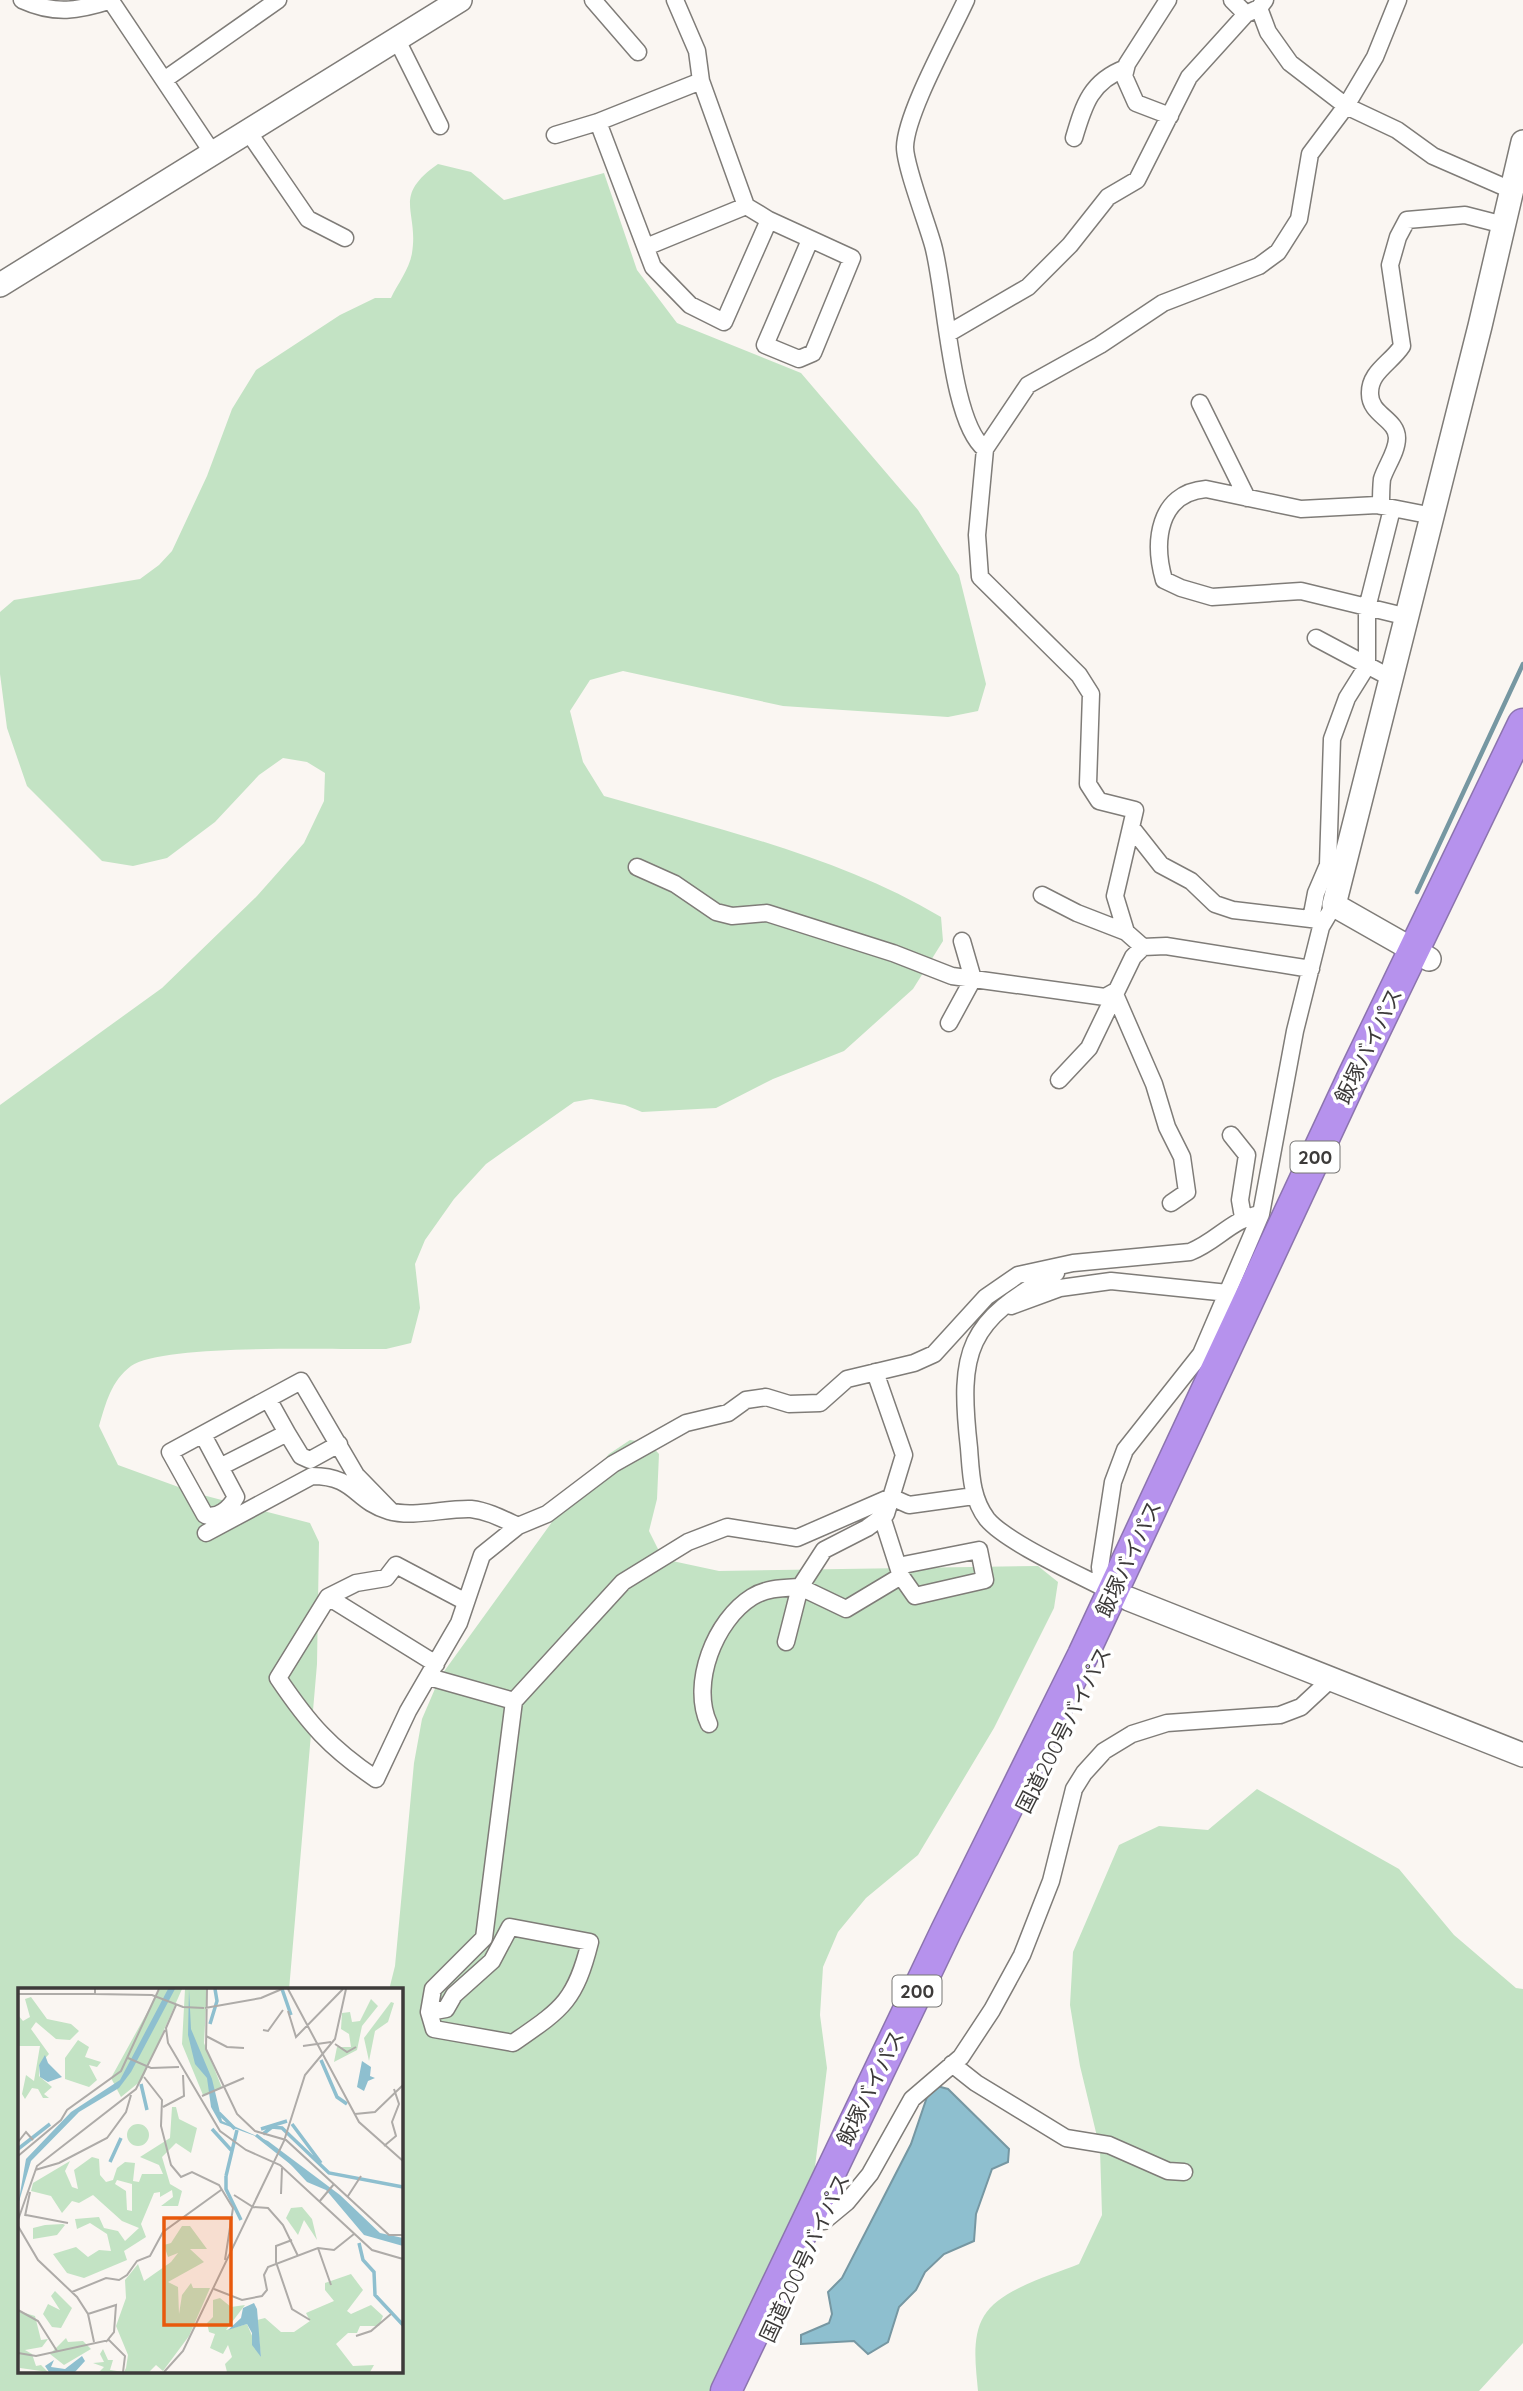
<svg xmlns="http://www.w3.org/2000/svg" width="1523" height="2391" font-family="Quicksand,'Noto Sans JP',sans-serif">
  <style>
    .green { fill: #c3e3c4 }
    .water { fill: #8ebfcf; stroke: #7697a2; stroke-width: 2 }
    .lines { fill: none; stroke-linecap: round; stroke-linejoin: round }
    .stream { stroke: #7697a2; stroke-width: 4.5 }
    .street-casing { stroke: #7f7c78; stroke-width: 19 }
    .secondary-casing { stroke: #7f7c78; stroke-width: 26 }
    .highway-casing { stroke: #8c74ae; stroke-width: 33 }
    .street { stroke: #fff; stroke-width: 16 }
    .secondary { stroke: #fff; stroke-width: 23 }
    .highway { stroke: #b692ed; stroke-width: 30 }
    .labels { text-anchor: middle; stroke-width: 7; stroke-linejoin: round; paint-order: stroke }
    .shield { fill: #fff; stroke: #777675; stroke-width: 2 }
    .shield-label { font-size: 19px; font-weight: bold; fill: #3d3b3a }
    .street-label { font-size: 21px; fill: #3d3b3a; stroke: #fff }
    .inset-river { fill: none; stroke: #8ebfcf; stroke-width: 3.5 }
    .inset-road { fill: none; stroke: #aeaba8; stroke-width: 2 }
    .view { fill: #e8590c; fill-opacity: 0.15; stroke: #e8590c; stroke-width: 3.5 }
    .inset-edge { fill: none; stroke: #3d3b3a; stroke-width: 3.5 }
  </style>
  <rect width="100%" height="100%" fill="#faf6f2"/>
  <!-- green -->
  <path class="green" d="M 438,164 L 471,172 L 504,200 L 604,173 L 637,270 L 677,323 L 801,373 L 918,510 L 959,575 L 986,684 L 978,711 L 948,717 L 783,706 L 623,671 L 590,680 L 570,711 L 583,762 L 604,796 C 718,829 838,856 941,917 L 943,941 L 913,989 L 844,1051 L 773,1079 L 716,1108 L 642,1112 L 625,1105 L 591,1099 L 574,1102 L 486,1164 L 454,1199 L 425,1240 L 415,1264 L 420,1308 L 411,1343 L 386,1349 C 339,1350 163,1343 131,1366 C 111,1381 106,1403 99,1426 L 118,1465 L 195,1493 L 310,1523 L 319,1542 L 317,1664 L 289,1990 L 19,1990 L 19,2372 L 401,2372 L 401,1990 L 389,1990 L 395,1966 L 414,1763 L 422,1719 L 440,1677 L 552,1522 L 609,1454 L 630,1440 L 649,1443 L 659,1454 L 657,1499 L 649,1531 L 663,1559 L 719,1571 L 1038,1566 L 1058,1582 L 1054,1608 L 994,1728 L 918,1855 L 866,1898 L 838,1932 L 823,1967 L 820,2015 L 827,2068 L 814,2175 L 725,2391 L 0,2391 L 0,1105 L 162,988 L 257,896 L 304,843 L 324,801 L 325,773 L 307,762 L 283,758 L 259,775 L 215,822 L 167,858 L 133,866 L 102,861 L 27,786 L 7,728 L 0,674 L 0,612 L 14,600 L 140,579 L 159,565 L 172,551 L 207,476 L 232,409 L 256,370 L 340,315 L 375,298 L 391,298 C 397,285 410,268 412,253 C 419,210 391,197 438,164 Z
    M 1257,1789 L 1399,1869 L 1454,1935 L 1516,1988 L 1523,1989 L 1523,2343 L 1479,2391 L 978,2391 C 976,2368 971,2337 984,2316 C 1000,2289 1052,2275 1079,2264 L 1102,2215 L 1100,2149 L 1080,2066 L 1070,2005 L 1073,1952 L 1119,1845 L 1159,1826 L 1208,1830 Z"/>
  <!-- water -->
  <path class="water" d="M 937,2086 L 948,2089 L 1009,2149 L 1008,2162 L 992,2169 L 976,2214 L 974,2241 L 944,2254 L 925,2272 L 916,2290 L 899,2307 L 888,2342 L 868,2354 L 854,2341 L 801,2344 L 801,2335 L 829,2323 L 832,2314 L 828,2292 L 842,2278 L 911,2144 L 927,2097 Z"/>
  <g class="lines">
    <!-- stream -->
    <path class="stream" d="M 1417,892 L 1523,664"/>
    <!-- street casing -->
    <g class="street-casing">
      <path id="street" d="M 22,0 C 55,15 78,11 112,0
        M 593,0 L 638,52
        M 675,0 L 697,51 L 701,81 L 746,206 L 769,220 L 852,258 L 813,353 L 799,359 L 765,345 L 810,240
        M 966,0 C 950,35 906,113 905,147 C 905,166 927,223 933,245 C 946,291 950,422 985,449
        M 1168,0 L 1127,64 L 1124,76 L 1136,103 L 1170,116
        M 1232,0 L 1246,14
        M 111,1 L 212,152
        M 1259,8 L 1268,32 L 1290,63 L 1346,106 L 1397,130 L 1433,156 L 1511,190
        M 397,40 L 440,126
        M 164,80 L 278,0
        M 598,122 L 653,267 L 690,305 L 724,322 L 769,220
        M 247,130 L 308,219 L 345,238
        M 555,135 L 598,122 L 701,81
        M 1074,138 C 1084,104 1091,81 1126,68
        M 646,247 L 746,206
        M 949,333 L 1028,287 L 1070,245 L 1108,197 L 1137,180 L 1189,77 L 1246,14 L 1259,8 L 1265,0
        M 1200,403 L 1247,498
        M 1381,506 C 1381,497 1381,488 1382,479 C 1386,466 1397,452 1397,438 C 1397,419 1370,415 1370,394 C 1369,372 1391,363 1402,346 L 1390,265 L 1398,237 L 1407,220 L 1465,215 L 1504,225
        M 1408,617 L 1301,591 L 1212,597 L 1181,588 L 1164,580 C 1153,542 1158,493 1206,489 L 1301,509 L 1377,505 L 1433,516
        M 1316,638 L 1393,679
        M 1131,827 L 1161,865 L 1191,881 L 1215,904 L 1233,910 L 1319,920
        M 637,867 L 675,884 L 716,912 L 732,916 L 767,913 L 893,953 L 952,976 L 1105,997 L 1114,992
        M 1042,895 L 1077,913 L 1126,932
        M 1311,919 L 1316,893 L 1328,865 L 1332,739 L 1347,698 L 1367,666 L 1367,608 L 1392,509
        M 1143,947 L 1126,932 L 1115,896 L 1135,810 L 1099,801 L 1088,784 L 1091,694 L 1079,675 L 980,577 L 977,535 L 985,449 L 1028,385 L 1100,345 L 1163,303 L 1259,266 L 1278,252 L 1299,219 L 1310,154 L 1346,106 L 1375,57 L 1398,0
        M 1114,992 L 1154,1084 L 1167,1127 L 1182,1157 L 1187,1192 L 1171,1203
        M 949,1023 L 973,979 L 962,941
        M 1059,1080 L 1089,1048 L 1133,957 L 1143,947 L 1166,946 L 1311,969
        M 1231,1135 L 1247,1155 L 1240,1200 L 1243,1217
        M 1056,1273 C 967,1321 958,1350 969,1448 C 971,1473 971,1498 987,1519 C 1007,1543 1080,1575 1110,1591
        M 1011,1306 L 1060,1288 L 1111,1281 L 1228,1293
        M 287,1433 L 301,1456 L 310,1460 L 339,1444
        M 203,1435 L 236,1497 C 230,1508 218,1519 205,1515 L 170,1452 L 301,1381 L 356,1475 L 392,1512
        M 220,1467 L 287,1433 L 268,1399
        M 206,1533 L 312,1476 C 356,1476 354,1501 389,1511 C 414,1518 445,1508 471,1509 C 488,1511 503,1519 518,1526
        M 898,1566 L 979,1550 L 985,1580 L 915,1596 L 901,1576
        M 1113,1593 L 1101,1575 L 1100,1567 L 1113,1482 L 1125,1450 L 1201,1354 L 1261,1214 L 1295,1031 L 1321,927 L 1334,905
        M 328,1597 L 436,1664
        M 466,1602 L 396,1565 L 386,1578 L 356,1583 L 328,1597 L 278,1678 C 309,1724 330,1748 376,1779 L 408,1711 L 459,1623 L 482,1555 L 518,1526 L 547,1514 L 613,1464 L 686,1423 L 728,1413 L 746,1400 L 766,1397 L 789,1404 L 820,1403 L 847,1379 L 914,1363 L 934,1354 L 986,1297 L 1018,1275 L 1073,1263 L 1190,1252 C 1218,1241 1231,1219 1261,1214
        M 786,1642 L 800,1587 L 846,1609 L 901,1576 L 882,1517
        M 429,1677 L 514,1701
        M 709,1724 C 690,1684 715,1620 752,1597 C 766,1588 783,1588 800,1587 L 824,1550 L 867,1528 L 886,1514 L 904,1455 L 875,1372
        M 429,2012 L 446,2009 L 454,1995 L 492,1961 L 510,1927 L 590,1942 C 575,2002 562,2009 513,2043 L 434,2029 L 429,2012 L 433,1989 L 484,1938 L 514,1701 L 623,1582 L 688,1542 L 727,1527 L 797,1538 L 891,1497 L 909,1505 L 974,1496
        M 952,2064 L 976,2083 L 1066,2138 L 1109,2145 L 1168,2171 L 1184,2172
        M 824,2221 L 847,2202 L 870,2174 L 912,2099 L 961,2057 L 992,2010 L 1022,1955 L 1051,1881 L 1074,1789 L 1084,1773 L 1104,1751 L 1132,1734 L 1167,1723 L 1280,1715 L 1301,1707 L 1330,1680"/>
    </g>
    <!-- secondary casing -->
    <g class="secondary-casing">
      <path id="secondary" d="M 0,285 L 460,0
        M 1429,959 L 1334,905 L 1480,326 L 1523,142
        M 1129,1599 L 1523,1755"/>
    </g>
    <!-- highway casing -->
    <g class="highway-casing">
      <path id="highway" d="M 726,2391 L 946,1931 L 1083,1655 L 1354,1074 L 1523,724"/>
    </g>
    <!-- street -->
    <use href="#street" class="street"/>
    <!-- secondary -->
    <use href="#secondary" class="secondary"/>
    <!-- highway -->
    <use href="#highway" class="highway"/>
  </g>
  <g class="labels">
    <!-- shield labels -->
    <g class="shield">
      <rect x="1290.5" y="1141.5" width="49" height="31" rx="5"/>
      <rect x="892.5" y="1975.5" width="49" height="31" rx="5"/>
    </g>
    <g class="shield-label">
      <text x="1315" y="1164">200</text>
      <text x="917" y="1998">200</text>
    </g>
    <!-- street labels -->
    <g class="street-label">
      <text transform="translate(1369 1046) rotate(-64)" y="7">飯塚バイパス</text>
      <text transform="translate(1129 1559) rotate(-65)" y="7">飯塚バイパス</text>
      <text transform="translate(1064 1730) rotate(-63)" y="7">国道200号バイパス</text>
      <text transform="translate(871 2088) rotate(-64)" y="7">飯塚バイパス</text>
      <text transform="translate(805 2258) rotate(-65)" y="7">国道200号バイパス</text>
    </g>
  </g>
  <!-- overview -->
  <g transform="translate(18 1988)">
    <rect width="385" height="385" fill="#faf6f2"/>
    <path d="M 142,1 L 164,1 L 124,92 L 103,109 L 93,90 ZM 167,1 L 189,1 L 186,55 L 204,100 L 185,107 L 164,56 ZM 13,9 L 29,31 L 53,36 L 61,43 L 52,52 L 38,51 L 12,29 L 18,34 L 13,41 L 31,66 L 21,77 L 21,88 L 34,99 L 26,106 L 31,110 L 25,110 L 20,101 L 14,100 L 7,111 L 4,106 L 8,87 L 16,93 L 22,58 L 0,58 L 0,27 L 5,33 L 12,29 L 7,11 ZM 353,11 L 360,18 L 344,38 L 339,62 L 316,74 L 319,59 L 333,59 L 331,46 L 323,41 L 324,25 L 332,24 L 334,34 L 342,33 ZM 373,14 L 376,15 L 370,34 L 357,43 L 351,73 L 346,50 ZM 60,52 L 71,59 L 67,69 L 83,74 L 79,79 L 71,77 L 79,92 L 71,99 L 47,91 L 47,70 ZM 154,119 L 158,119 L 161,131 L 179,140 L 173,165 L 158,155 L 144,169 L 152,196 L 164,203 L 160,218 L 143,218 L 155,209 L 154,202 L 142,209 L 142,204 L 136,205 L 123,236 L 128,249 L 106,263 L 109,272 L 66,290 L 49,285 L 35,266 L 58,259 L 70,269 L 81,262 L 93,263 L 89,246 L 72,235 L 59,241 L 57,231 L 81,229 L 86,240 L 100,243 L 107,253 L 121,240 L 104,233 L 75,207 L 61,215 L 54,213 L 44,225 L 33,208 L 13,203 L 15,195 L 52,173 L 47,183 L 54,199 L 60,201 L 56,182 L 74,169 L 81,171 L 82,187 L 88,194 L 95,192 L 99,180 L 107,174 L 117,175 L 115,193 L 121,194 L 124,186 L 145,186 L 141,177 L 122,169 L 152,150 ZM 99,192 L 114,196 L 114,223 L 109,222 L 108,203 L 97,196 ZM109 147a11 11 0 1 1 22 0a11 11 0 1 1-22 0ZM 284,219 L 294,231 L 299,252 L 286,232 L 280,247 L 268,230 L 273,220 ZM 27,237 L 45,236 L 47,237 L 39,247 L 15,251 L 15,240 ZM 164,238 L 172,238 L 189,261 L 172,261 L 186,274 L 150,294 L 160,299 L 161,326 L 164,307 L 173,295 L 175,300 L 192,300 L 171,348 L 145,383 L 138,377 L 131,384 L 81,384 L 86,379 L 75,375 L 86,374 L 82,366 L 85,361 L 90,372 L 95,372 L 92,382 L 106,384 L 108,380 L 110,367 L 98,338 L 108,310 L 107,292 L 120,276 L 126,293 L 153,274 L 160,265 L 150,269 L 146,257 L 153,255 ZM 333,286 L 345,302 L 329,323 L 333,326 L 353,317 L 365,328 L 361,338 L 342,338 L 339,345 L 330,345 L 318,356 L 335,378 L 356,377 L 352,384 L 209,384 L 207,376 L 214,369 L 210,357 L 205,366 L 192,360 L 197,346 L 191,344 L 189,335 L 195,329 L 195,312 L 202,310 L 213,319 L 227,317 L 208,342 L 229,336 L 243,369 L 239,332 L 247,330 L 263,344 L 276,344 L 292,333 L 288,325 L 316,313 L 307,302 L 307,295 ZM 37,303 L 54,320 L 43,340 L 34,339 L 25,326 L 30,316 L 42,322 L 33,308 ZM 0,323 L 17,328 L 23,352 L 30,351 L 24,359 L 7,362 L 14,366 L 18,378 L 23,377 L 30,384 L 2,380 ZM 48,350 L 50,354 L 65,353 L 73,361 L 46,377 L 32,366 Z" fill="#c3e3c4" fill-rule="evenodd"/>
    <path d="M 150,1 L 157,1 L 113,84 L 101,100 L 61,124 L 13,173 L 0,217 L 8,171 L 53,124 L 102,92 ZM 171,1 L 173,41 L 194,91 L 204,133 L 250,153 L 322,207 L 362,245 L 385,250 L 385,258 L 346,247 L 308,202 L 289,194 L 259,162 L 240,149 L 202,135 L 193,119 L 189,90 L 177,76 L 170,47 ZM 27,67 L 30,75 L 44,89 L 30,94 L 22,89 L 21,77 ZM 344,73 L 353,79 L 352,88 L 357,90 L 350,93 L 346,103 L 339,99 ZM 236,315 L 239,321 L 243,369 L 234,357 L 234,345 L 229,336 L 210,342 L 223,330 L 225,320 ZM 64,368 L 67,373 L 57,384 L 31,384 L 27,378 L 36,372 L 33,379 L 47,381 Z" fill="#8ebfcf"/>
    <path class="inset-river" d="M 264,1 L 273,27M 192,36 L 199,13 L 197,1M 303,72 L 319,109 L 329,116M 123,96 L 129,122M 201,125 L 217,141M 274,136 L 303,175M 194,141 L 214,163M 243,141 L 269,133M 245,146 L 254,139 L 264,140 L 311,185 L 385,199M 238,147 L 281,181M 0,161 L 32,136M 92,174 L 103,150M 208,188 L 208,201 L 223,232M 208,188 L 219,142M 341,255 L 345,272 L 356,284 L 357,307 L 385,337"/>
    <path class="inset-road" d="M 77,1 L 77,6 L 134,7 L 165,19 L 186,20M 189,1 L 188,61 L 219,126 L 237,143 L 268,152 L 371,247 L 385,247M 270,1 L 341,134 L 385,173M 0,6 L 77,6M 158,17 L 148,40 L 150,55 L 202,143 L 228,162 L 262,177 L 354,262 L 385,271M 187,20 L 243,10 L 264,1M 270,23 L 278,49 L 325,1M 245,42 L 250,43 L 265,22M 188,48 L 209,59 L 226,60M 317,56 L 329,64 L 338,59M 285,58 L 313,54M 110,70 L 133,80 L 161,79M 126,89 L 144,112 L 143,138 L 153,177 L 163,189 L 174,184 L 201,197 L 215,220 L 207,272M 205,99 L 226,90M 184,108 L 205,99M 145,119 L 166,108 L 165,87M 337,126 L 357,124 L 385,97M 0,154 L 8,144 L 15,152M 366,158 L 378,148 L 374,134 L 381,116 L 376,101M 0,168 L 43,132 L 49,122 L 103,83 L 141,1M 17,182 L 41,175 L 89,150 L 108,124 L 113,107M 263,206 L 264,180M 216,207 L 235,219 L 250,220 L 265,237 L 280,268M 330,208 L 343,188M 301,214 L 316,196M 8,227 L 50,235M 7,228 L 12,204M 0,232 L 19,178 L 118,101 L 147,42M 0,238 L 20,272 L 59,309 L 70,326 L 76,354M 274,252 L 258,258 L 258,274 L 274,321 L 292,332M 300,260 L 313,297M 196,301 L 224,312 L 244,308 L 249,302 L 246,287 L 250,279 L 300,260 L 316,262 L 336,246M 54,304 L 88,290 L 101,292 L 109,287 L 119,273 L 132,268 L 145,244 L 203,202M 0,322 L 20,333 L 39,363M 70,326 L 98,317 L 96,344 L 88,354M 338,348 L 353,343 L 373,326M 0,365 L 18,368 L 91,352 L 107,368 L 105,384M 146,384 L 165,363 L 266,153 L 287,87 L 317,51 L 328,1"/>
    <path class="view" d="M 146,230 L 213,230 L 213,337 L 146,337 Z"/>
    <rect width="385" height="385" class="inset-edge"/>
  </g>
</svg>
